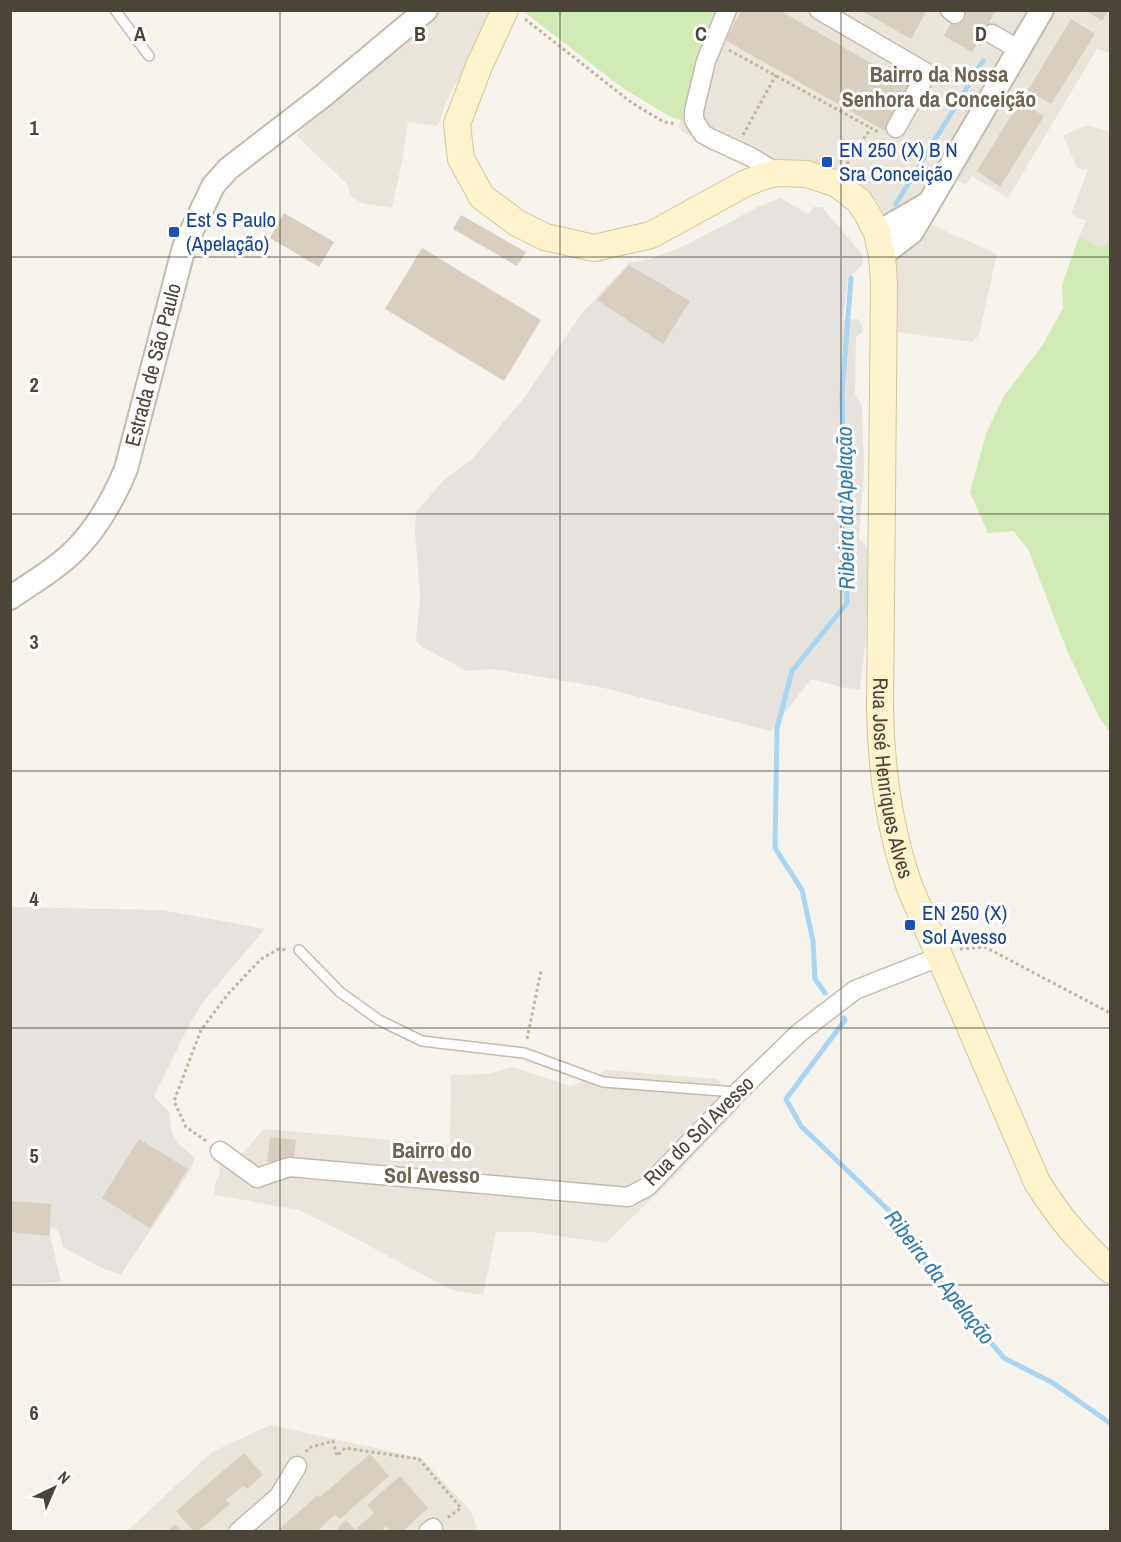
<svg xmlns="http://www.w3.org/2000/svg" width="1121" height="1542" font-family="'Archivo Narrow',sans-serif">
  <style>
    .residential { fill: #eae5da }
    .industrial { fill: #e6e2dd }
    .green { fill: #d2eab5 }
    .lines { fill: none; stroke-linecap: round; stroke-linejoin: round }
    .stream { stroke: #a9d4f2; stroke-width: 5 }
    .building { fill: #d8cfc1 }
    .minor-tunnel { stroke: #d4d0c8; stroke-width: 18; stroke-dasharray: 18 9; stroke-linecap: butt }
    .service-casing { stroke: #c2bbae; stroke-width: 12 }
    .minor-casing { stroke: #c2bbae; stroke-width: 21 }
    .tertiary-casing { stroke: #c2bbae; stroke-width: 26 }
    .secondary-casing { stroke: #d6c79b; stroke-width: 28 }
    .path { stroke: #c4b79f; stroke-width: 3; stroke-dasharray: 3 3; stroke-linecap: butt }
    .service { stroke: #fff; stroke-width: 9 }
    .minor { stroke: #fff; stroke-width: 18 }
    .tertiary { stroke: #fff; stroke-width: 22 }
    .secondary { stroke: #fff3cd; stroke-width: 26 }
    .grid { fill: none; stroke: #4b4439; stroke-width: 1.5; stroke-opacity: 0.55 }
    .transit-dot { fill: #1a4fb4; stroke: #fff; stroke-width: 2 }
    .labels { text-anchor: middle; stroke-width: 6; stroke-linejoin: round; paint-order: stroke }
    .transit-label { font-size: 21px; fill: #164399; stroke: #fff; text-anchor: start }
    .street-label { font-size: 21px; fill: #4b4439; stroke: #fff }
    .neighbourhood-label { font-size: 22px; font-weight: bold; fill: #6e6250; stroke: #fff }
    .water-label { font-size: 22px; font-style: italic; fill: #2e7ab2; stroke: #fff }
    .grid-label { font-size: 20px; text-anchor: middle; font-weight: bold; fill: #4b4439; stroke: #fff; stroke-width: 6; stroke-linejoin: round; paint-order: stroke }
  </style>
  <rect width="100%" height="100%" fill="#f6f3ec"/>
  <!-- residential -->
  <path class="residential" d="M 426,11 L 496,11 L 446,102 L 438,126 L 408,122 L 403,157 L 392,208 L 362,203 L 350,196 L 348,185 L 297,136 L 314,116 Z
    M 716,11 L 1110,11 L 1110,53 L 1097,49 L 1008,198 L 972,176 L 966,185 L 956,180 L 930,224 L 997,254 L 979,335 L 973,342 L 896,332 L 893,240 L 879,203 L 854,182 L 757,168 L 736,162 L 707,148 L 678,128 Z
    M 1088,125 L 1110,132 L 1110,240 L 1102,248 L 1079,237 L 1086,221 L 1071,214 L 1088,170 L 1077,168 L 1063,135 Z
    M 512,1067 L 571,1086 L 608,1070 L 717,1079 L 740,1107 L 674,1177 L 606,1243 L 533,1232 L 496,1232 L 483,1295 L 452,1290 L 330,1225 L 299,1210 L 215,1195 L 214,1187 L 220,1172 L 219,1161 L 223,1145 L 241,1155 L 264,1129 L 450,1145 L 451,1075 L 488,1074 Z
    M 270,1425 L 421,1458 L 470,1510 L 478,1531 L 126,1532 L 212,1452 Z"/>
  <!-- industrial -->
  <path class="industrial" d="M 780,198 L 808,214 L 814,207 L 822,207 L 862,254 L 863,261 L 862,265 L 848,278 L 843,320 L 858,319 L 861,323 L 863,331 L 856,337 L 855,394 L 862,406 L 864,470 L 859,538 L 865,544 L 870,553 L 866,638 L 860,689 L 845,688 L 811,679 L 771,731 L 600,687 L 493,669 L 466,671 L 421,646 L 416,641 L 420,597 L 415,531 L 416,512 L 443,481 L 472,459 L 524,398 L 582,313 L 629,263 L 651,259 L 684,246 L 758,207 Z
    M 10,907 L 162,910 L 265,929 L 203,1002 L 185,1033 L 154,1096 L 169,1112 L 172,1133 L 178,1143 L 195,1158 L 190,1171 L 121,1274 L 101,1268 L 63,1247 L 59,1232 L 52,1227 L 50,1235 L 61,1282 L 11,1284 Z"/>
  <!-- green -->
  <path class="green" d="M 523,11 L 716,11 L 681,120 L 671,117 L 624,89 Z
    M 1079,237 L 1102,248 L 1110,240 L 1110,733 L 1099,717 L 1068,653 L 1028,549 L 1013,531 L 988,533 L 970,492 L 986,434 L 1004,396 L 1042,346 L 1063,308 L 1062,285 Z"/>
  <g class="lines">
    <!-- stream -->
    <path class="stream" d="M 896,204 L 983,61
      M 825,993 L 815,979 L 813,941 L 802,890 L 775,848 L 777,728 L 792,671 L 847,603 L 842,394 L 851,278
      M 844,1018 L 845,1020 L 786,1099 L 801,1126 L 905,1226 L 926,1265 L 1004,1358 L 1053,1383 L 1110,1423"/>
  </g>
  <!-- building -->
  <path class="building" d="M 742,10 L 779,10 L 911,86 L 885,131 L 725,40 Z
    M 860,10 L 924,10 L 926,12 L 911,39 Z
    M 958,10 L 996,10 L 972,52 L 944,36 Z
    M 1085,10 L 1109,10 L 1102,21 Z
    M 1071,19 L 1095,34 L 1051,104 L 1028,90 Z
    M 1020,101 L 1044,116 L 1000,187 L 977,171 Z
    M 284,213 L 334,242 L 319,267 L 270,238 Z
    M 461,215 L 526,252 L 517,266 L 453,229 Z
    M 422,248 L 541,320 L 504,381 L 385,309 Z
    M 629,265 L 690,301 L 663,344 L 597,300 Z
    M 270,1137 L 296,1140 L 293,1165 L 267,1162 Z
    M 139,1139 L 188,1169 L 150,1228 L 102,1198 Z
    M 10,1201 L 51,1204 L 49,1236 L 10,1232 Z
    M 244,1453 L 263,1475 L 247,1489 L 243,1486 L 226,1500 L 230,1504 L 197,1532 L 194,1532 L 176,1511 Z
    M 370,1454 L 389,1476 L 340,1519 L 335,1515 L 316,1532 L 276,1532 L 318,1495 L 320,1497 Z
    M 400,1476 L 428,1508 L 402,1532 L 391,1532 L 386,1526 L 381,1532 L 334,1532 L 346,1520 L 355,1530 L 374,1513 L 367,1505 Z
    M 175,1524 L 182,1532 L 167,1532 Z"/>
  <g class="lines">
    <!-- minor-tunnel -->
    <path class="minor-tunnel" d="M 955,14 L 992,34"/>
    <!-- service casing -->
    <g class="service-casing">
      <path id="service" d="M 115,10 L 149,56
        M 299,950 L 340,992 L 379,1020 L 422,1041 L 524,1053 L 603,1082 L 736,1092"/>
    </g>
    <!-- minor casing -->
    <g class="minor-casing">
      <path id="minor" d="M 727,10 L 706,61 L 694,111 L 694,120 L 703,134 L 712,139 L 751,157 L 777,173
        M 819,10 L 927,73 L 896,128
        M 950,10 L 955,14
        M 992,34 L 1018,49
        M 220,1151 L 257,1178 L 289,1167 L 628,1197 L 647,1187 L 737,1093 L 799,1033 L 855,990 L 939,957
        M 238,1532 L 279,1496 L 297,1466
        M 428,1532 L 433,1528"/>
    </g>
    <!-- tertiary casing -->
    <g class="tertiary-casing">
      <g id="tertiary">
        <path d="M 877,233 L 927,204"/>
        <path d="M 882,255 L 912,232 L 1042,10"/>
        <path id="s1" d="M 10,598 C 30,584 53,571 71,554 C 96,531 113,500 126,469 L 184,247 L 213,186 L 228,169 L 324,95 L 426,10"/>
      </g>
    </g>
    <!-- secondary casing -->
    <g class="secondary-casing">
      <g id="secondary">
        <path id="s2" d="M 505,10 L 479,66 L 457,124 L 461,159 L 482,197 L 517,223 L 545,237 L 594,248 L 651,235 L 746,183 L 764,176 L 777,173 L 807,174 L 837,184 L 859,201 L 867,213 L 877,233 L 882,255 L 884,283 L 880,708 C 881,770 889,829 910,888 L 1037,1182 C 1060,1219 1079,1240 1110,1270"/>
      </g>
    </g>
    <!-- path -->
    <path class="path" d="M 525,19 L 632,103 L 664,122 L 676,124
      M 729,50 L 871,128
      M 743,135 L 776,75
      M 847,164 L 871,128 L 880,133
      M 960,949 L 985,947 L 1110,1013
      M 527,1039 L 541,971
      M 206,1141 L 186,1127 L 174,1101 L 201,1030 L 228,994 L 261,959 L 279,949 L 287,950
      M 306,1452 L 308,1448 L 333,1441 L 337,1456 L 345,1448 L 419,1459 L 461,1508 L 447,1518"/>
    <!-- service -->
    <use href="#service" class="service"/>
    <!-- minor -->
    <use href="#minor" class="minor"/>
    <!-- tertiary -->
    <use href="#tertiary" class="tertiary"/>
    <!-- secondary -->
    <use href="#secondary" class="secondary"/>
  </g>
  <!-- grid -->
  <path class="grid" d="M 280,10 L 280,1532M 560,10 L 560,1532M 841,10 L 841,1532M 10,257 L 1110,257M 10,514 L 1110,514M 10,771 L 1110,771M 10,1028 L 1110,1028M 10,1285 L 1110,1285"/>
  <!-- markers -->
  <g class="transit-dot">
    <rect x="821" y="156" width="12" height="12" rx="3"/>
    <rect x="168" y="226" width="12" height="12" rx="3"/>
    <rect x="904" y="919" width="12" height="12" rx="3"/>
  </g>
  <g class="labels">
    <!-- transit labels -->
    <g class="transit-label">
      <text x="839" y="157">EN 250 (X) B N<tspan x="839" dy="24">Sra Conceição</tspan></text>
      <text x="186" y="227">Est S Paulo<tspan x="186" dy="24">(Apelação)</tspan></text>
      <text x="922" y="920">EN 250 (X)<tspan x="922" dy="24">Sol Avesso</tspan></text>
    </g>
    <!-- street labels -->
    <g class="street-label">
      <text dy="7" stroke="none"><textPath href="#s1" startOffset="285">Estrada de São Paulo</textPath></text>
      <text dy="7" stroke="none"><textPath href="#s2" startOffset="1200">Rua José Henriques Alves</textPath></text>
      <text transform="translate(699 1131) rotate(-45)" y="7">Rua do Sol Avesso</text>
    </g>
    <!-- neighbourhood labels -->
    <g class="neighbourhood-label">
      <text x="939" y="82">Bairro da Nossa<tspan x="939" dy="25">Senhora da Conceição</tspan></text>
      <text x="432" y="1158">Bairro do<tspan x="432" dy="25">Sol Avesso</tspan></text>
    </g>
    <!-- water labels -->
    <g class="water-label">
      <text transform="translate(845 508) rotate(-91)" y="8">Ribeira da Apelação</text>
      <text transform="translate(940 1277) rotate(52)" y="8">Ribeira da Apelação</text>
    </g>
  </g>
  <g class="grid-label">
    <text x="140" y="41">A</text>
    <text x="420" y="41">B</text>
    <text x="701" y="41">C</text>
    <text x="981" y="41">D</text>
    <text x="34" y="135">1</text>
    <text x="34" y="392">2</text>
    <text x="34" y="649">3</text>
    <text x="34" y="906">4</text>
    <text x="34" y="1163">5</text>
    <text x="34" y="1420">6</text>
  </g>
  <!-- border -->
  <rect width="1121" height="1542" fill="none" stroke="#4b4439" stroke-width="24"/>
  <!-- north arrow -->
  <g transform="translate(54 1488) rotate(44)" stroke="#ffffff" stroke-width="4.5" paint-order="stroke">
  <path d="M0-4.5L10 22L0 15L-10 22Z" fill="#4b4439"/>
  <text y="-9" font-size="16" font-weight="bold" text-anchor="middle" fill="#4b4439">N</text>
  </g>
</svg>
